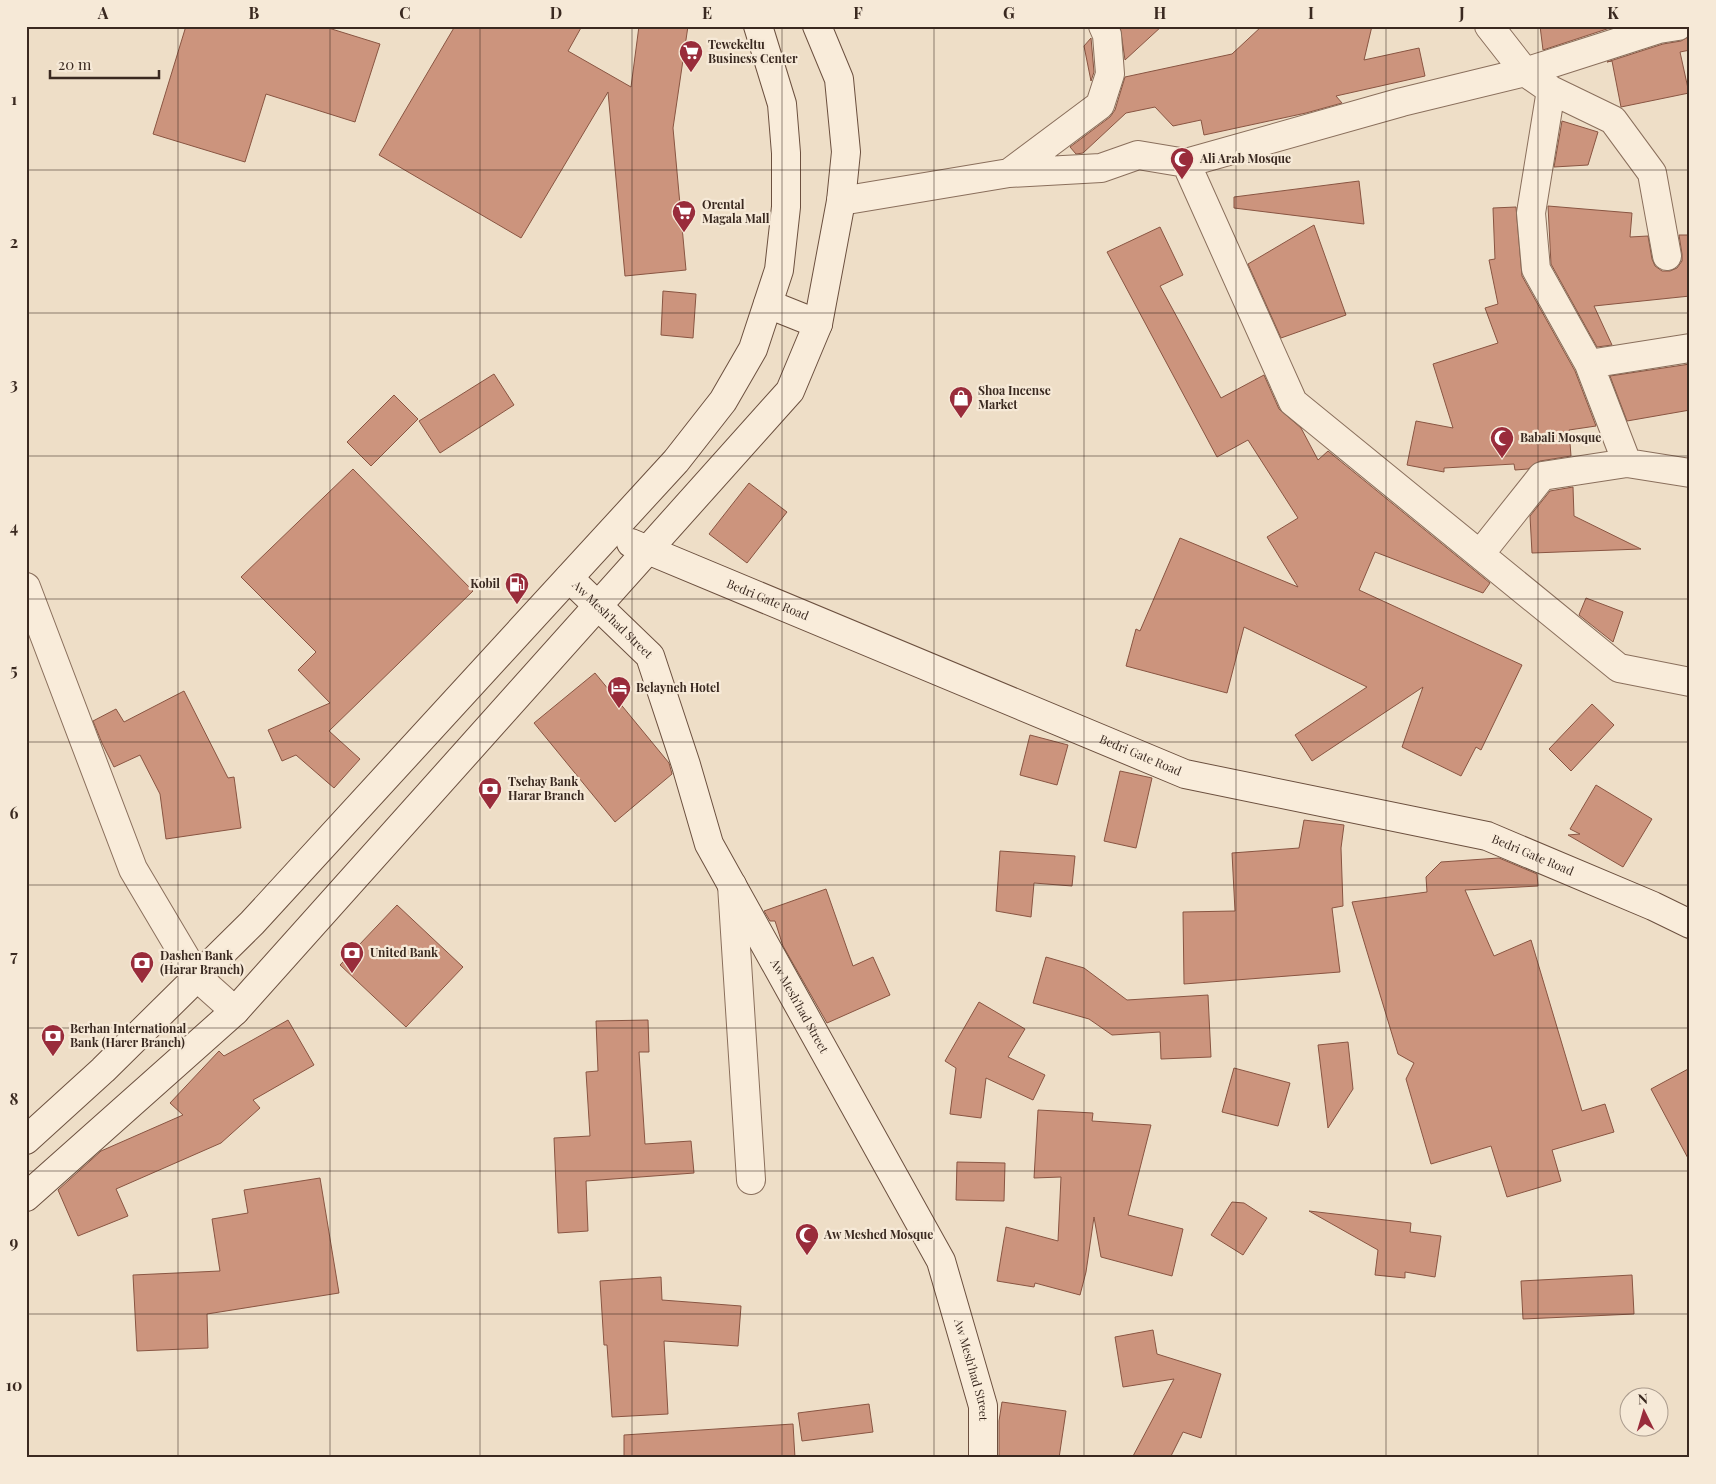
<svg xmlns="http://www.w3.org/2000/svg" width="1716" height="1484" font-family="'Playfair Display',serif">
  <style>
    .building { fill: #cc947d; stroke: #895542 }
    .lines { fill: none; stroke-linecap: round; stroke-linejoin: round }
    .street-casing { stroke: #8a6f5c; stroke-width: 30 }
    .secondary-casing { stroke: #6c503f; stroke-width: 30 }
    .street { stroke: #f9ecda; stroke-width: 28 }
    .secondary { stroke: #f9ecda; stroke-width: 28 }
    .grid { fill: none; stroke: #3a2920; stroke-width: 1; stroke-opacity: 0.55 }
    .labels { text-anchor: middle; stroke-width: 4.5; stroke-linejoin: round; paint-order: stroke }
    .poi-label { font-size: 12px; font-weight: bold; fill: #3a2920; stroke: #f6e9d7; text-anchor: start }
    .street-label { font-size: 12px; fill: #3a2920; stroke: #f6e9d7 }
    .neatline { fill: none; stroke: #3a2920; stroke-width: 2 }
    .grid-label { font-size: 16px; text-anchor: middle; font-weight: bold; fill: #3a2920 }
  </style>
  <rect width="100%" height="100%" fill="#eedec7"/>
  <!-- building -->
  <path class="building" d="M 186,26 L 322,26 L 380,44 L 355,122 L 266,94 L 245,162 L 153,134 Z
    M 455,26 L 582,26 L 568,51 L 631,87 L 639,26 L 688,26 L 673,128 L 686,270 L 625,276 L 608,92 L 521,238 L 379,155 Z
    M 1120,26 L 1162,26 L 1125,60 Z
    M 1262,26 L 1372,26 L 1364,60 L 1419,48 L 1425,76 L 1336,96 L 1342,103 L 1306,113 L 1204,135 L 1201,120 L 1173,126 L 1155,107 L 1126,113 L 1083,153 L 1076,154 L 1070,147 L 1110,117 L 1115,110 L 1125,77 L 1232,54 Z
    M 1540,26 L 1616,26 L 1543,50 Z
    M 1690,36 L 1690,50 L 1680,52 L 1689,93 L 1621,107 L 1612,61 L 1607,62 L 1663,44 L 1681,41 Z
    M 1091,38 L 1094,72 L 1091,81 L 1084,46 Z
    M 1562,121 L 1598,132 L 1588,165 L 1554,167 Z
    M 1359,181 L 1364,224 L 1234,208 L 1234,197 Z
    M 1548,206 L 1632,213 L 1630,237 L 1648,236 L 1652,259 L 1655,266 L 1662,271 L 1670,271 L 1677,268 L 1682,261 L 1682,254 L 1679,235 L 1690,235 L 1690,296 L 1594,306 L 1612,345 L 1597,347 L 1551,264 Z
    M 1516,207 L 1522,276 L 1575,371 L 1596,426 L 1569,430 L 1571,456 L 1540,461 L 1528,469 L 1515,470 L 1514,464 L 1444,468 L 1444,472 L 1407,465 L 1416,421 L 1453,428 L 1433,364 L 1498,343 L 1485,308 L 1498,304 L 1489,260 L 1495,259 L 1493,208 Z
    M 1314,225 L 1346,315 L 1281,338 L 1248,264 Z
    M 1160,227 L 1183,275 L 1160,286 L 1221,398 L 1264,375 L 1279,409 L 1301,428 L 1318,460 L 1328,451 L 1490,583 L 1483,593 L 1375,552 L 1359,590 L 1522,665 L 1481,750 L 1476,747 L 1461,776 L 1402,747 L 1423,687 L 1312,761 L 1295,735 L 1367,687 L 1244,627 L 1227,693 L 1126,666 L 1136,629 L 1140,631 L 1180,538 L 1298,587 L 1267,537 L 1298,518 L 1248,440 L 1217,457 L 1107,252 Z
    M 663,291 L 696,294 L 693,338 L 661,335 Z
    M 1690,364 L 1690,410 L 1627,421 L 1610,376 Z
    M 494,374 L 514,405 L 440,453 L 419,421 Z
    M 394,395 L 418,419 L 371,466 L 347,442 Z
    M 353,469 L 473,591 L 329,731 L 360,759 L 334,788 L 296,755 L 282,761 L 268,730 L 330,703 L 298,670 L 316,652 L 241,577 Z
    M 749,483 L 787,512 L 747,563 L 709,534 Z
    M 1573,487 L 1574,516 L 1641,549 L 1532,553 L 1530,516 L 1550,491 Z
    M 1586,598 L 1623,612 L 1613,642 L 1579,615 Z
    M 595,673 L 669,763 L 672,774 L 615,822 L 534,723 Z
    M 184,691 L 228,778 L 234,777 L 241,828 L 166,839 L 160,794 L 140,755 L 114,767 L 102,743 L 93,721 L 116,709 L 124,722 Z
    M 1592,704 L 1614,725 L 1571,771 L 1549,749 Z
    M 1030,735 L 1068,745 L 1057,785 L 1020,775 Z
    M 1120,771 L 1152,778 L 1136,848 L 1104,841 Z
    M 1596,785 L 1652,819 L 1623,867 L 1568,835 L 1580,834 L 1570,829 Z
    M 1304,820 L 1344,825 L 1341,848 L 1343,906 L 1332,908 L 1340,972 L 1184,984 L 1183,912 L 1235,911 L 1232,853 L 1299,848 Z
    M 1000,851 L 1075,856 L 1072,886 L 1034,883 L 1031,917 L 996,911 Z
    M 1499,858 L 1537,874 L 1538,886 L 1465,890 L 1494,956 L 1531,940 L 1582,1111 L 1605,1104 L 1614,1132 L 1552,1150 L 1561,1181 L 1507,1197 L 1491,1146 L 1431,1164 L 1406,1079 L 1414,1063 L 1398,1054 L 1352,902 L 1427,892 L 1426,877 L 1441,862 Z
    M 826,889 L 853,966 L 873,957 L 890,995 L 827,1023 L 783,946 L 775,921 L 770,921 L 764,911 Z
    M 397,905 L 463,967 L 406,1027 L 340,965 Z
    M 1046,957 L 1084,968 L 1127,1000 L 1208,995 L 1211,1057 L 1161,1059 L 1160,1032 L 1112,1035 L 1089,1019 L 1033,1003 Z
    M 979,1002 L 1025,1029 L 1008,1057 L 1045,1075 L 1033,1100 L 986,1078 L 981,1118 L 950,1114 L 956,1068 L 945,1061 Z
    M 288,1020 L 314,1065 L 253,1100 L 260,1108 L 221,1143 L 116,1189 L 128,1216 L 78,1236 L 58,1190 L 101,1151 L 183,1115 L 170,1103 L 219,1051 L 224,1056 Z
    M 648,1020 L 649,1052 L 639,1052 L 645,1144 L 691,1141 L 694,1173 L 586,1181 L 588,1231 L 558,1233 L 554,1138 L 590,1136 L 586,1072 L 598,1071 L 596,1021 Z
    M 1348,1042 L 1353,1089 L 1328,1128 L 1318,1045 Z
    M 1234,1068 L 1290,1083 L 1278,1126 L 1222,1112 Z
    M 1690,1068 L 1690,1162 L 1651,1089 Z
    M 1038,1110 L 1093,1113 L 1092,1121 L 1151,1125 L 1128,1215 L 1183,1229 L 1172,1276 L 1101,1257 L 1094,1217 L 1086,1272 L 1080,1295 L 1035,1283 L 1034,1287 L 997,1281 L 1006,1227 L 1058,1241 L 1061,1177 L 1034,1178 Z
    M 957,1162 L 1005,1163 L 1004,1201 L 956,1200 Z
    M 320,1178 L 339,1293 L 207,1314 L 208,1348 L 137,1351 L 133,1275 L 220,1271 L 212,1219 L 248,1213 L 244,1190 Z
    M 1232,1202 L 1244,1203 L 1267,1218 L 1243,1255 L 1211,1235 Z
    M 1309,1211 L 1411,1223 L 1410,1232 L 1441,1236 L 1435,1277 L 1405,1272 L 1405,1278 L 1375,1275 L 1378,1250 Z
    M 1632,1275 L 1634,1314 L 1523,1319 L 1521,1281 Z
    M 661,1277 L 662,1300 L 741,1306 L 738,1346 L 664,1341 L 668,1414 L 612,1417 L 607,1345 L 604,1345 L 600,1281 Z
    M 1153,1330 L 1157,1354 L 1221,1374 L 1201,1438 L 1183,1432 L 1170,1458 L 1132,1458 L 1174,1379 L 1123,1387 L 1115,1337 Z
    M 1002,1402 L 1066,1411 L 1059,1458 L 999,1458 L 999,1421 Z
    M 869,1404 L 873,1432 L 802,1441 L 798,1413 Z
    M 793,1424 L 795,1458 L 624,1458 L 624,1435 Z"/>
  <g class="lines">
    <!-- street casing -->
    <g class="street-casing">
      <path id="street" d="M 1489,26 L 1525,72 L 1551,90 L 1531,213 L 1536,269 L 1589,364 L 1627,463 L 1690,473
        M 1551,90 L 1613,120 L 1652,173 L 1667,256
        M 1186,163 L 1293,402 L 1619,668 L 1690,682
        M 1009,173 L 1100,105 L 1110,74 L 1107,35 L 1103,26
        M 841,201 L 1009,173 L 1101,168 L 1138,155 L 1186,163 L 1402,102 L 1525,72 L 1659,29 L 1678,26
        M 1589,364 L 1690,348
        M 1480,554 L 1542,476 L 1627,463
        M 26,587 L 133,869 L 197,977 L 235,1011
        M 732,885 L 751,1180"/>
    </g>
    <!-- secondary casing -->
    <g class="secondary-casing">
      <g id="secondary">
        <path d="M 768,304 L 818,324"/>
        <path id="s1" d="M 631,543 L 1185,774 L 1487,836 L 1653,906 L 1690,924"/>
        <path id="s2" d="M 569,578 L 650,656 L 686,765 L 709,844 L 941,1261 L 983,1406 L 983,1458"/>
        <path d="M 26,1140 L 103,1070 L 252,923 L 676,461 L 723,401 L 753,349 L 779,270 L 786,207 L 786,153 L 782,104 L 758,26"/>
        <path d="M 26,1197 L 235,1011 L 790,391 L 818,324 L 841,201 L 846,152 L 839,79 L 817,26"/>
      </g>
    </g>
    <!-- street -->
    <use href="#street" class="street"/>
    <!-- secondary -->
    <use href="#secondary" class="secondary"/>
  </g>
  <!-- grid -->
  <path class="grid" d="M 178,26 L 178,1458M 330,26 L 330,1458M 480,26 L 480,1458M 632,26 L 632,1458M 782,26 L 782,1458M 934,26 L 934,1458M 1084,26 L 1084,1458M 1236,26 L 1236,1458M 1386,26 L 1386,1458M 1538,26 L 1538,1458M 26,170 L 1690,170M 26,313 L 1690,313M 26,456 L 1690,456M 26,599 L 1690,599M 26,742 L 1690,742M 26,885 L 1690,885M 26,1028 L 1690,1028M 26,1171 L 1690,1171M 26,1314 L 1690,1314"/>
  <!-- icons -->
  <defs>
    <g id="supermarket-pin" transform="scale(1.25)"><path d="M0 17L-7.5 6A9.5 9.5 0 1 1 7.5 6Z" fill="#992c3b" stroke="#f6e9d7"/><path d="M-6-5.5h2.5l.6 2H6L4.5 2H-2.5L-4.4-4H-6ZM-1.5 3.2a1.3 1.3 0 1 0 .1 0ZM3 3.2a1.3 1.3 0 1 0 .1 0Z" fill="#fff"/></g>
    <g id="mosque-pin" transform="scale(1.25)"><path d="M0 17L-7.5 6A9.5 9.5 0 1 1 7.5 6Z" fill="#992c3b" stroke="#f6e9d7"/><path d="M3.5-4.9A6 6 0 1 0 3.5 4.9A5 5 0 1 1 3.5-4.9Z" fill="#fff"/></g>
    <g id="shop-pin" transform="scale(1.25)"><path d="M0 17L-7.5 6A9.5 9.5 0 1 1 7.5 6Z" fill="#992c3b" stroke="#f6e9d7"/><path d="M-5-2.5h2.3a2.7 3.5 0 0 1 5.4 0H5L5.5 6h-11ZM-1.5-2.5h3a1.5 2.3 0 0 0-3 0Z" fill="#fff"/></g>
    <g id="fuel-pin" transform="scale(1.25)"><path d="M0 17L-7.5 6A9.5 9.5 0 1 1 7.5 6Z" fill="#992c3b" stroke="#f6e9d7"/><path d="M-5.5-6h7V0h2V4h1.3V-2.5L3-4.5l.8-.8L6-3V5H2.5V1h-1V6h-7ZM-4.2-4.7v3.2H.2V-4.7Z" fill="#fff"/></g>
    <g id="hotel-pin" transform="scale(1.25)"><path d="M0 17L-7.5 6A9.5 9.5 0 1 1 7.5 6Z" fill="#992c3b" stroke="#f6e9d7"/><path d="M-6-4.5h1.5V1H6V5H4.5V3h-9V5H-6ZM-4 0a1.8 1.8 0 1 1 3.6 0ZM.5 0V-2.5h3Q6-2.5 6 0Z" fill="#fff"/></g>
    <g id="bank-pin" transform="scale(1.25)"><path d="M0 17L-7.5 6A9.5 9.5 0 1 1 7.5 6Z" fill="#992c3b" stroke="#f6e9d7"/><path d="M-6-4H6V4H-6ZM0-2.3a2.3 2.3 0 1 0 0 4.6a2.3 2.3 0 1 0 0-4.6Z" fill="#fff"/></g>
  </defs>
  <g fill-rule="evenodd">
    <use href="#supermarket-pin" x="691" y="52"/>
    <use href="#mosque-pin" x="1182" y="159"/>
    <use href="#supermarket-pin" x="684" y="212"/>
    <use href="#shop-pin" x="961" y="398"/>
    <use href="#mosque-pin" x="1502" y="438"/>
    <use href="#fuel-pin" x="517" y="584"/>
    <use href="#hotel-pin" x="619" y="688"/>
    <use href="#bank-pin" x="490" y="789"/>
    <use href="#bank-pin" x="352" y="953"/>
    <use href="#bank-pin" x="142" y="963"/>
    <use href="#bank-pin" x="53" y="1036"/>
    <use href="#mosque-pin" x="807" y="1235"/>
  </g>
  <g class="labels">
    <!-- poi labels -->
    <g class="poi-label">
      <text x="708" y="49">Tewekeltu<tspan x="708" dy="14">Business Center</tspan></text>
      <text x="1200" y="163">Ali Arab Mosque</text>
      <text x="702" y="209">Orental<tspan x="702" dy="14">Magala Mall</tspan></text>
      <text x="978" y="395">Shoa Incense<tspan x="978" dy="14">Market</tspan></text>
      <text x="1520" y="442">Babali Mosque</text>
      <text x="500" y="588" text-anchor="end">Kobil</text>
      <text x="636" y="692">Belayneh Hotel</text>
      <text x="508" y="786">Tsehay Bank<tspan x="508" dy="14">Harar Branch</tspan></text>
      <text x="370" y="957">United Bank</text>
      <text x="160" y="960">Dashen Bank<tspan x="160" dy="14">(Harar Branch)</tspan></text>
      <text x="70" y="1033">Berhan International<tspan x="70" dy="14">Bank (Harer Branch)</tspan></text>
      <text x="824" y="1239">Aw Meshed Mosque</text>
    </g>
    <!-- street labels -->
    <g class="street-label">
      <text dy="4" stroke="none"><textPath href="#s1" startOffset="148">Bedri Gate Road</textPath></text>
      <text dy="4" stroke="none"><textPath href="#s2" startOffset="60">Aw Mesh'had Street</textPath></text>
      <text dy="4" stroke="none"><textPath href="#s1" startOffset="552">Bedri Gate Road</textPath></text>
      <text dy="4" stroke="none"><textPath href="#s1" startOffset="958">Bedri Gate Road</textPath></text>
      <text dy="4" stroke="none"><textPath href="#s2" startOffset="495">Aw Mesh'had Street</textPath></text>
      <text dy="4" stroke="none"><textPath href="#s2" startOffset="900">Aw Mesh'had Street</textPath></text>
    </g>
  </g>
  <!-- border -->
  <rect width="1716" height="1484" fill="none" stroke="#f6e9d7" stroke-width="55"/>
  <!-- north arrow -->
  <g transform="translate(1644 1412) rotate(355)"><circle r="24" fill="#f6e9d7" stroke="#ab9c8e"/>
  <path d="M0-4L9 19L0 12L-9 19Z" fill="#992c3b"/>
  <text y="-8" font-size="14" font-weight="bold" text-anchor="middle" fill="#3a2920">N</text>
  </g>
  <!-- scale -->
  <path d="M50 70v8h109v-8" fill="none" stroke="#3a2920" stroke-width="2.5"/>
  <text x="58" y="70" font-size="15" fill="#3a2920" stroke="#f6e9d7" stroke-width="4" paint-order="stroke">20 m</text>
  <rect x="28" y="28" width="1660" height="1428" class="neatline"/>
  <g class="grid-label">
    <text x="103" y="19">A</text>
    <text x="254" y="19">B</text>
    <text x="405" y="19">C</text>
    <text x="556" y="19">D</text>
    <text x="707" y="19">E</text>
    <text x="858" y="19">F</text>
    <text x="1009" y="19">G</text>
    <text x="1160" y="19">H</text>
    <text x="1311" y="19">I</text>
    <text x="1462" y="19">J</text>
    <text x="1613" y="19">K</text>
    <text x="14" y="105">1</text>
    <text x="14" y="248">2</text>
    <text x="14" y="390">3</text>
    <text x="14" y="533">4</text>
    <text x="14" y="676">5</text>
    <text x="14" y="819">6</text>
    <text x="14" y="962">7</text>
    <text x="14" y="1105">8</text>
    <text x="14" y="1248">9</text>
    <text x="14" y="1391">10</text>
  </g>
</svg>
